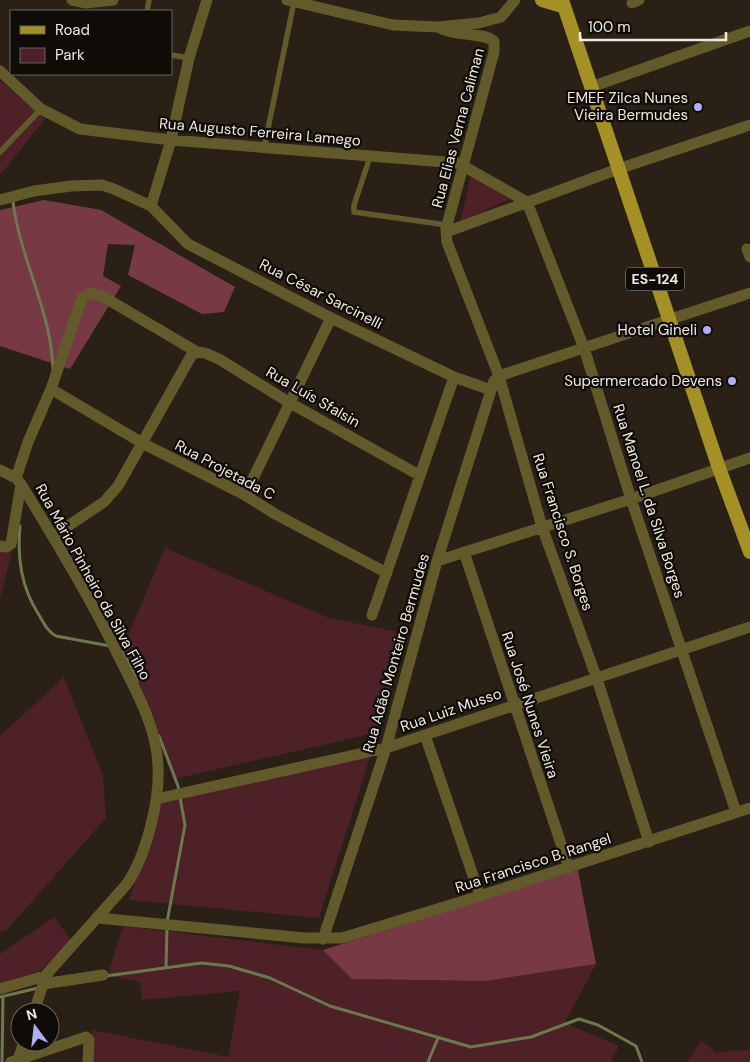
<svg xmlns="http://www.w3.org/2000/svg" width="750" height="1062" font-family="'DM Sans',sans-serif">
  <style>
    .green { fill: #4e2028 }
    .forest { fill: #773a44 }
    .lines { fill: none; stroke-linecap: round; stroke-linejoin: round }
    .stream { stroke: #6c784d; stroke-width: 3 }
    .service { stroke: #635a2c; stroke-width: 5.5 }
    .minor { stroke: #635a2c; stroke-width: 11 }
    .primary { stroke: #a49024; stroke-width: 14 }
    .poi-dot { fill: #b0aefa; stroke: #0f0b07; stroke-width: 2 }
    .labels { text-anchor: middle; stroke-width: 4.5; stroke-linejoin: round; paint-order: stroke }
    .shield { fill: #0f0b07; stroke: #aca6a0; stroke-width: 1 }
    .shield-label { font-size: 14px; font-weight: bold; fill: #efe8e1 }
    .poi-label { font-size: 15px; fill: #efe8e1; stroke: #0f0b07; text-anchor: end }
    .street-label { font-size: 15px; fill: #efe8e1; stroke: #0f0b07 }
  </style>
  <rect width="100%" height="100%" fill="#2a2016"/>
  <!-- green -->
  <path class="green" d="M 0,80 L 45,119 L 1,174 L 0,173 Z
    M 471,175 L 509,199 L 460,223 Z
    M 0,541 L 14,544 L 0,599 Z
    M 165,548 L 329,618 L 403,633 L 379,732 L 174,779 L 123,647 Z
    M 64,677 L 103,776 L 106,818 L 6,931 L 0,932 L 0,736 Z
    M 372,751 L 319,918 L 129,900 L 161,801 Z
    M 54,917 L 72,941 L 40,971 L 0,984 L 0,954 Z
    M 123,926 L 323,950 L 352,979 L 486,981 L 596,964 L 565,1023 L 619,1046 L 611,1062 L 83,1062 L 92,1030 L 228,1057 L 240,991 L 142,1000 L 140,982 L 108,975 Z
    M 701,1041 L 716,1052 L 750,1050 L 750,1062 L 687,1062 Z"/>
  <!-- forest -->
  <path class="forest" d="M 44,200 L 101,210 L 235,287 L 224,312 L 202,314 L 128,275 L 135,245 L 108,244 L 103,276 L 121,286 L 70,369 L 0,346 L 0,210 Z
    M 578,870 L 596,964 L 486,981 L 352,979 L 323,950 Z"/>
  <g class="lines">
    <!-- stream -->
    <path class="stream" d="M 13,202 C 20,259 52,313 53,370
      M 20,526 C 17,558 21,587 39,615 C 44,623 47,631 56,636 L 110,646
      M 122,652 L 131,666 L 137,682
      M 159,736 L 178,786 L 185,825 L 167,922
      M 166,967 L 167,928
      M 106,976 L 201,963 L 229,966 L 270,978 L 330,1006 L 471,1047 L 531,1037 L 579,1019 L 598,1025 L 636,1046 L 642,1062
      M 0,997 L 38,988
      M 2,1062 L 3,996
      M 428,1062 L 438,1038"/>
    <!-- service -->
    <path class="service" d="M 147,11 L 149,0
      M 171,55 L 189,58
      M 264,148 L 294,2
      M 0,152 L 41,109
      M 370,157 L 354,205 L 354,212 L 447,225"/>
    <!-- minor -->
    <path class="minor" d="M 72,0 L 86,3 L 113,0
      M 287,0 L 393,25 L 438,27 L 479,23 L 501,17 L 515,0
      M 632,3 L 639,0
      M 438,27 C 457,38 481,31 494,41 L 494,52 L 446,229 L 447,242 L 499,376 L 542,527 L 597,679 L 649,842
      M 0,71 L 41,109 L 80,129 L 171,140 L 458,163 L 527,202
      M 591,87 L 750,31
      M 0,200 L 34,191 L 71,186 L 102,185 L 114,189 L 151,206 L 188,244 L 331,318 L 454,377 L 491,390
      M 527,202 L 584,348 L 631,499 L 736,812
      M 151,206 L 171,140 L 189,58 L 207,0
      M 446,232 L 618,169 L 750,125
      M 747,249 L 750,257
      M 51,389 L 144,444 L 245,495 L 275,514 L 387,573
      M 0,470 L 16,478 L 21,484 C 57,543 92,601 122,663 C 138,694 157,730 158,766 C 160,800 146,857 126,885 L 45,976 L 0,989
      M 16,478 L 28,442 L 51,389 L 82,298 L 91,293 L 102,296 L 197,352
      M 245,495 L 331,318
      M 53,536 L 104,502 L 118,486 L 191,356 L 197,352 L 205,353 L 219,359 L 290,403 L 419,475
      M 0,546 L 6,547 L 11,544 L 21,484
      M 464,552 L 569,868
      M 437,561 L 631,499 L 750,458
      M 372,615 L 454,377
      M 425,735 L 480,896
      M 156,799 L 386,748 L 750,627
      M 98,918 L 304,938 L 342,938 L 480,896 L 750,808
      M 323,939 L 386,748 L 437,561 L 494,381 L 499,376 L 750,293
      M 43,984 L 103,975
      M 34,1012 L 45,978
      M 11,1062 L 86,1037 L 89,1040 L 88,1062
      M 17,1062 L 24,1042"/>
    <!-- primary -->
    <path class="primary" d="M 542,0 L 562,6
      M 562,0 L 719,468 L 750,552"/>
  </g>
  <!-- markers -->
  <g class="poi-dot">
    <circle cx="698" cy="107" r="5"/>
    <circle cx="707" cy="330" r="5"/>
    <circle cx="732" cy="381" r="5"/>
  </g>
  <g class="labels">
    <!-- shield labels -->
    <rect class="shield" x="626" y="267.5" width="58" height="23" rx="4"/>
    <g class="shield-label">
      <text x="655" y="284">ES-124</text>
    </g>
    <!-- poi labels -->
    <g class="poi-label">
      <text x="688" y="103">EMEF Zilca Nunes<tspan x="688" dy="17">Vieira Bermudes</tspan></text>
      <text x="697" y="335">Hotel Gineli</text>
      <text x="722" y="386">Supermercado Devens</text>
    </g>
    <!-- street labels -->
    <g class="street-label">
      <text transform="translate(458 128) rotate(-75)" y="5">Rua Elias Verna Caliman</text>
      <text transform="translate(260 132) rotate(5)" y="5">Rua Augusto Ferreira Lamego</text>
      <text transform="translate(321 294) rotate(27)" y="5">Rua César Sarcinelli</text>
      <text transform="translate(313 397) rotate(30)" y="5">Rua Luís Sfalsin</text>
      <text transform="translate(225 470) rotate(28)" y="5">Rua Projetada C</text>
      <text transform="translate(649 501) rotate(72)" y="5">Rua Manoel L. da Silva Borges</text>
      <text transform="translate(563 532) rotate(72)" y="5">Rua Francisco S. Borges</text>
      <text transform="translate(93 582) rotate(61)" y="5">Rua Mário Pinheiro da Silva Filho</text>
      <text transform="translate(396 653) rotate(-74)" y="5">Rua Adão Monteiro Bermudes</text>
      <text transform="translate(530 705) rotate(72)" y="5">Rua José Nunes Vieira</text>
      <text transform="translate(451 710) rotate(-19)" y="5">Rua Luiz Musso</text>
      <text transform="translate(533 863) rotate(-18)" y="5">Rua Francisco B. Rangel</text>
    </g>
  </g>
  <!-- legend -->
  <rect x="10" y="10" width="162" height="65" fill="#0f0b07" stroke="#69635e"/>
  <rect x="20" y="26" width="25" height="8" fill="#a49024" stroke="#69635e"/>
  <text x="55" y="35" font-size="15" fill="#efe8e1">Road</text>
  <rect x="20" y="48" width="25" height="15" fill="#4e2028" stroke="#69635e"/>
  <text x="55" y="60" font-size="15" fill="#efe8e1">Park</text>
  <!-- north arrow -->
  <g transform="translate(35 1027) rotate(345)"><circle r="24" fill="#0f0b07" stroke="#69635e"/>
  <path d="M0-4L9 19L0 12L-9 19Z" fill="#b0aefa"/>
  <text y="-8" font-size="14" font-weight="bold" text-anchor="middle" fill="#efe8e1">N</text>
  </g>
  <!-- scale -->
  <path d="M580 32v8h146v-8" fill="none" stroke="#efe8e1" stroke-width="2.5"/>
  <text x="588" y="32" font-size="15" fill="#efe8e1" stroke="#0f0b07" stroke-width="4" paint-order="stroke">100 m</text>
</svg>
